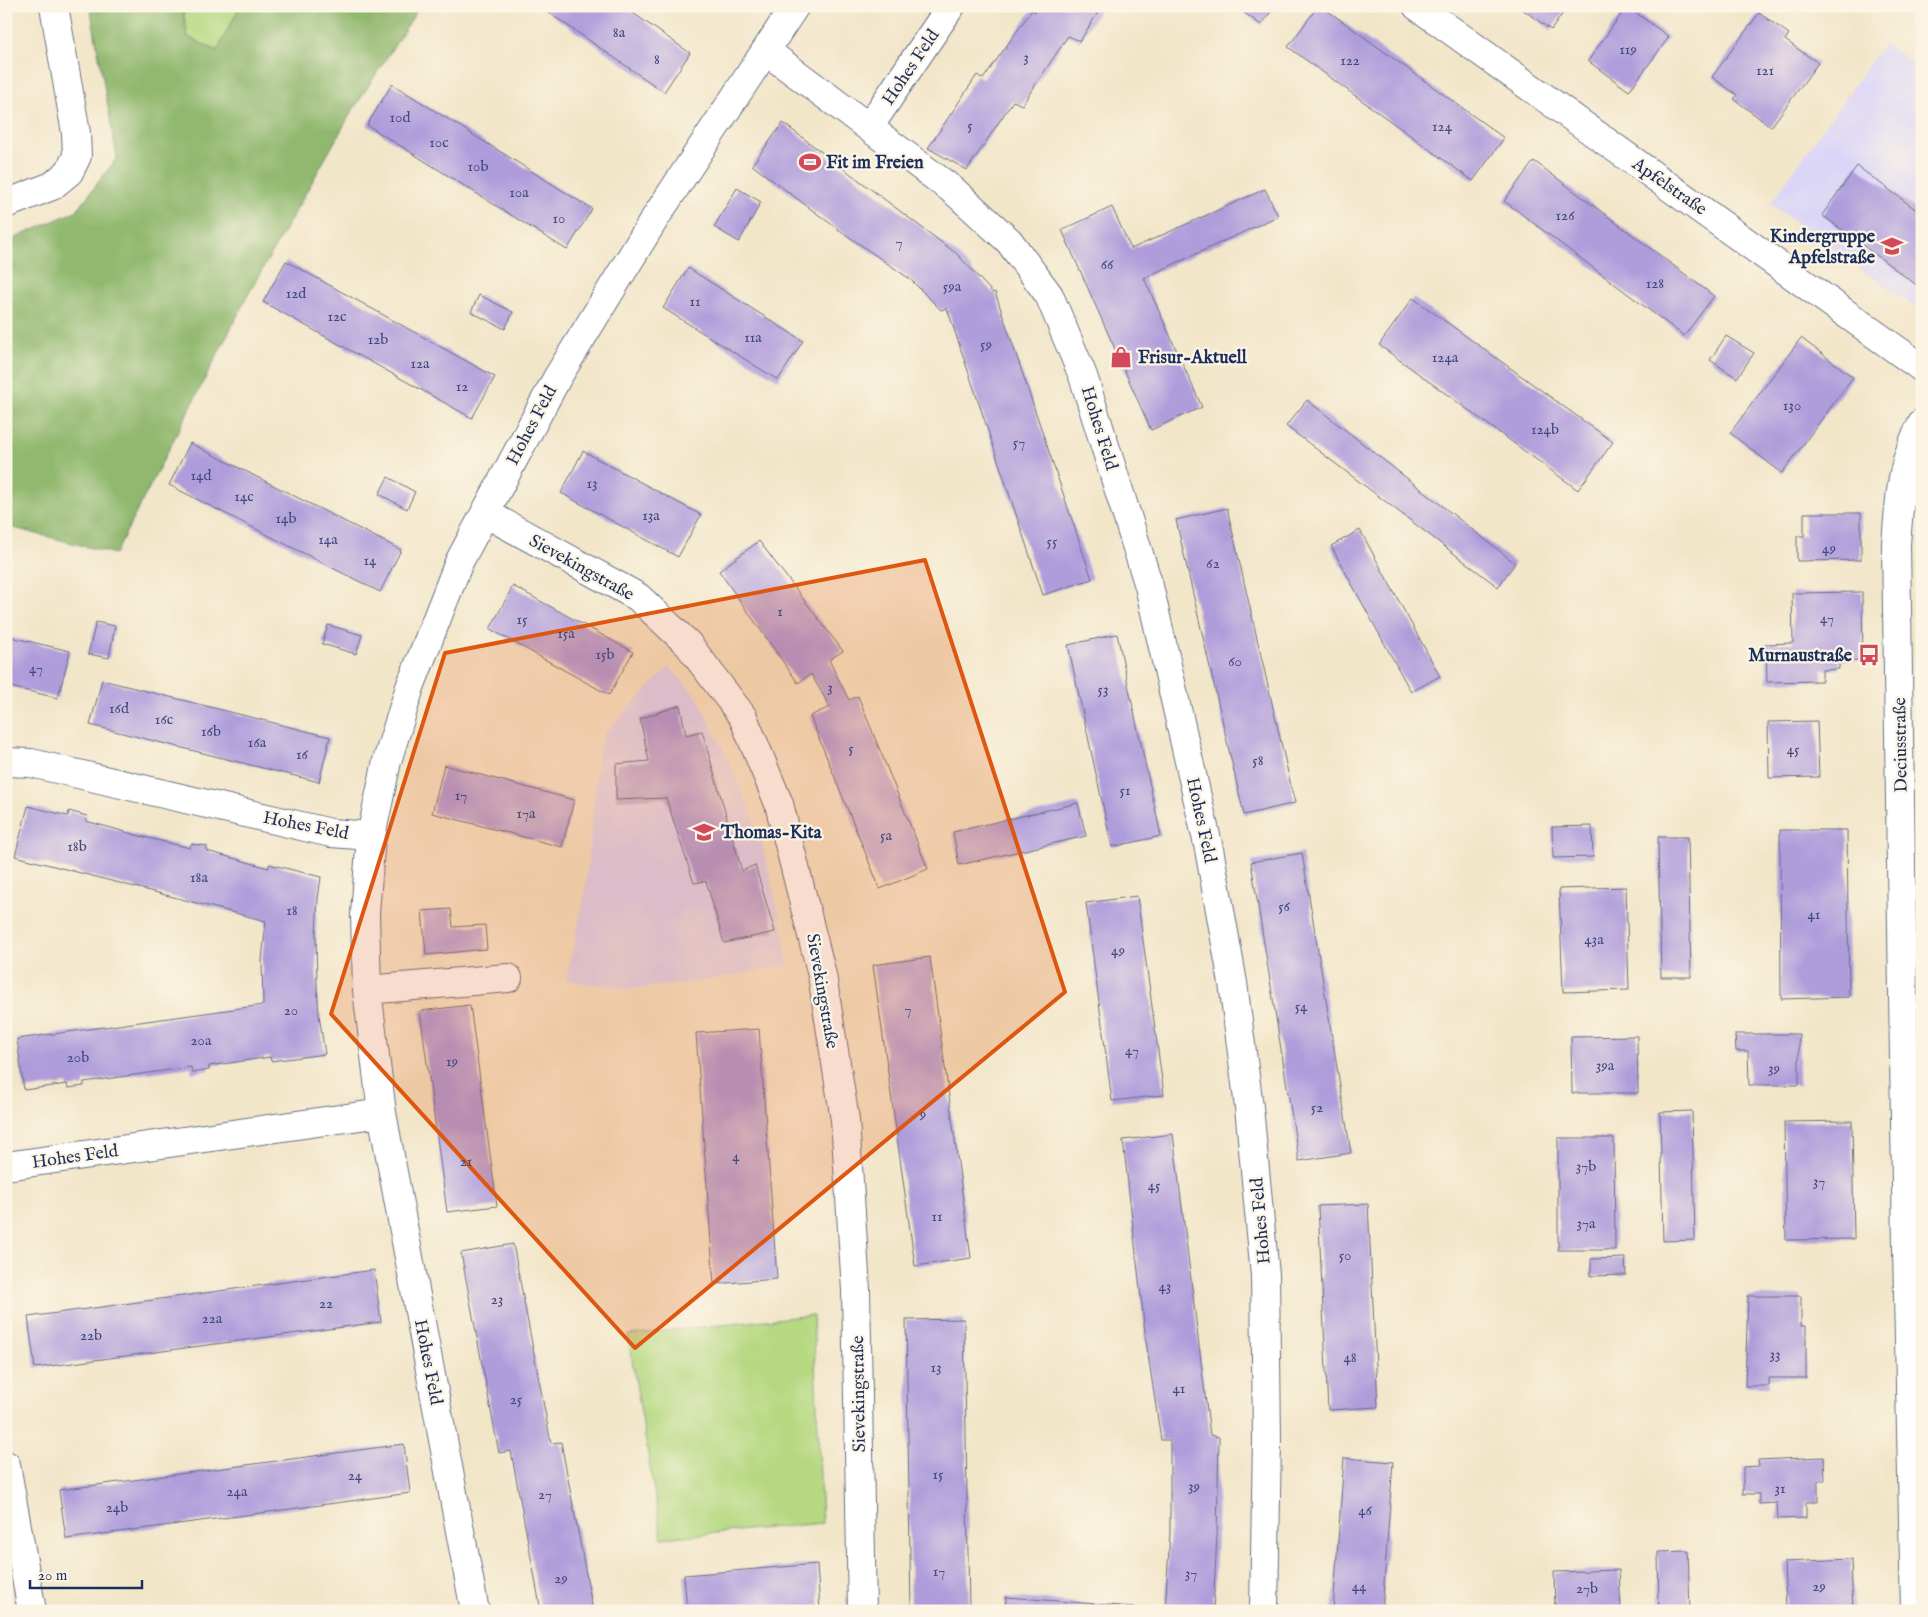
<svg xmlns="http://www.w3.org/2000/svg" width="1928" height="1617" font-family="'IM FELL English',serif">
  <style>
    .built { fill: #dbd6f7 }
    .green { fill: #b5d880; stroke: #68846f }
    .forest { fill: #90b86e; stroke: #567466 }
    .building { fill: #af9cdb }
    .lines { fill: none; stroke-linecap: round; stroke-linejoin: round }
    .minor-casing { stroke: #666f83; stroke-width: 30 }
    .minor { stroke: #fff; stroke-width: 28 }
    .marked { fill: #de5710; fill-opacity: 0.2; stroke: #de5710; stroke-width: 4; stroke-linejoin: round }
    .labels { text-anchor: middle; stroke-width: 4.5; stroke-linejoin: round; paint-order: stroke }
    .number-label { font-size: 15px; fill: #404a7d }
    .street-label { font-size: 18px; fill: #1b2f5e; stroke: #fcf5e5 }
    .poi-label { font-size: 18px; font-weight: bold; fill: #1b2f5e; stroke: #fcf5e5; text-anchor: start }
  </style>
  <rect width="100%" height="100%" fill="#fcf5e5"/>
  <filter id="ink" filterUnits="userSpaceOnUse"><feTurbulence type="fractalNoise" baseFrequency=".02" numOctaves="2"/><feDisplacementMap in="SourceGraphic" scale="10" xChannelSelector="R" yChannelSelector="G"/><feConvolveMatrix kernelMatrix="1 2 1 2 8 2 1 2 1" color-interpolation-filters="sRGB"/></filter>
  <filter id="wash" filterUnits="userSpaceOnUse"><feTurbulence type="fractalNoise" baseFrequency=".0096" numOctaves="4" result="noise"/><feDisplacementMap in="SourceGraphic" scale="20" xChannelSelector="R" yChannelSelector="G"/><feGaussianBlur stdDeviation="1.12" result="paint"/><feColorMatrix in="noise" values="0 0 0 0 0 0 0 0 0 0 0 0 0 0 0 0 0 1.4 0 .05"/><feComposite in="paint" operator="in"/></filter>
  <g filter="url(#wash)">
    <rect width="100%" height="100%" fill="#f2e6c9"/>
    <!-- built -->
    <path class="built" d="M 1884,43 L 1922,70 L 1922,312 L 1770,204 Z
      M 669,667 L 697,697 L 738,781 L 760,836 L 783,930 L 787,966 L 682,984 L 628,989 L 566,980 L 585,893 L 598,754 L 605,733 Z"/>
    <!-- green -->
    <path class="green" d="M 182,6 L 240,6 L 217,51 L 188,37 Z
      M 813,1315 L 822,1523 L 662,1538 L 628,1335 Z"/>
    <!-- forest -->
    <path class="forest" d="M 90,6 L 182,6 L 188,37 L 217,51 L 240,6 L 420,6 L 351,113 L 248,295 L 115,554 L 6,526 L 6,242 L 76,211 L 117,158 Z"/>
    <g id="blocks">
      <!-- building -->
      <path class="building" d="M 539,6 L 623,6 L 690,53 L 664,92 Z
        M 1040,6 L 1102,6 L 1080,41 L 1068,36 L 1022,105 L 1013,101 L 967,170 L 928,148 L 977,75 L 983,79 L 1032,10 L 1035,12 Z
        M 1235,6 L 1275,6 L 1261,25 Z
        M 1318,6 L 1321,6 L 1504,138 L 1473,181 L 1288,47 Z
        M 1518,6 L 1568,6 L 1551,30 Z
        M 1627,6 L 1669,37 L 1629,91 L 1588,61 Z
        M 1759,13 L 1789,34 L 1785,40 L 1818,63 L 1771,127 L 1734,99 L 1737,95 L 1712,77 Z
        M 392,84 L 592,209 L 567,250 L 367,125 Z
        M 783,123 L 957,254 L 993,293 L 995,292 L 1092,579 L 1043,595 L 947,308 L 941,310 L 910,279 L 839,230 L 752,165 Z
        M 1534,161 L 1714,296 L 1684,336 L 1504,201 Z
        M 1857,166 L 1922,214 L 1922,289 L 1822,215 Z
        M 737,188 L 761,202 L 739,242 L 714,227 Z
        M 1265,189 L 1278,216 L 1144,278 L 1202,407 L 1151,430 L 1062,230 L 1112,207 L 1131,249 Z
        M 286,261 L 495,377 L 472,418 L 263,302 Z
        M 688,268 L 803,341 L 778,380 L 663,308 Z
        M 479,295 L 513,312 L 505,329 L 471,312 Z
        M 1413,298 L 1613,442 L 1578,490 L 1379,345 Z
        M 1726,336 L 1754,353 L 1737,378 L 1710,360 Z
        M 1801,338 L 1853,377 L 1782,473 L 1730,433 Z
        M 1307,400 L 1515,563 L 1498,587 L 1286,426 Z
        M 190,443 L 401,550 L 380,592 L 169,485 Z
        M 583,451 L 701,515 L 678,557 L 561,493 Z
        M 388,477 L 415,492 L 407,509 L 379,494 Z
        M 1227,508 L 1295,803 L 1244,815 L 1176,520 Z
        M 1804,513 L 1861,513 L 1861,560 L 1797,561 L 1797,536 L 1804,536 Z
        M 1360,530 L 1440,676 L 1411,692 L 1331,546 Z
        M 759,541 L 843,651 L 829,660 L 849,700 L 858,696 L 928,869 L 880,889 L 810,716 L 830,707 L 811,674 L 798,683 L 719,571 Z
        M 513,586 L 633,652 L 609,695 L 490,629 Z
        M 1862,592 L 1863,660 L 1839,661 L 1839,669 L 1822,670 L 1822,681 L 1767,682 L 1766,644 L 1793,643 L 1792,593 Z
        M 96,622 L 115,626 L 109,658 L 88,654 Z
        M 328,625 L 362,635 L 356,654 L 322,644 Z
        M 1117,634 L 1161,836 L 1112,847 L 1068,645 Z
        M 6,636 L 70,651 L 58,698 L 6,686 Z
        M 102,680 L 330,737 L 319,782 L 90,725 Z
        M 680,705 L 686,735 L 702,731 L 742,871 L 755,865 L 775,932 L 724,943 L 706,881 L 694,883 L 666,798 L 616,800 L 616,764 L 649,761 L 640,719 Z
        M 1817,721 L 1819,777 L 1769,778 L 1768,722 Z
        M 444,765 L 574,800 L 562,847 L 432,813 Z
        M 1078,803 L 1086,836 L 959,865 L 953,832 Z
        M 28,806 L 68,816 L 69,811 L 87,816 L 86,821 L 140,836 L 190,848 L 191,844 L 207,846 L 207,851 L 269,868 L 269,864 L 321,877 L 318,899 L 316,932 L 317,987 L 319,1015 L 325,1054 L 271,1061 L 270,1057 L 209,1066 L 209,1070 L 192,1073 L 191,1067 L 84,1082 L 84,1086 L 68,1088 L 67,1084 L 24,1090 L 17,1039 L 263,1005 L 262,960 L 266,921 L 15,856 Z
        M 1592,826 L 1593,857 L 1553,858 L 1552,827 Z
        M 1780,830 L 1847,830 L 1849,997 L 1781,999 Z
        M 1658,837 L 1688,837 L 1691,977 L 1661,977 Z
        M 1302,853 L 1351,1153 L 1299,1161 L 1251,862 Z
        M 1626,887 L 1629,990 L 1563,992 L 1559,889 Z
        M 1137,896 L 1164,1095 L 1112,1101 L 1086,903 Z
        M 451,909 L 453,927 L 485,925 L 487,949 L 426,955 L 422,911 Z
        M 930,957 L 971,1258 L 915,1266 L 873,965 Z
        M 470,1005 L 497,1206 L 447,1212 L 420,1011 Z
        M 759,1029 L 777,1279 L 714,1284 L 696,1033 Z
        M 1735,1034 L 1799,1034 L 1799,1085 L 1749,1085 L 1748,1051 L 1736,1051 Z
        M 1637,1036 L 1638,1093 L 1572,1093 L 1571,1037 Z
        M 1692,1111 L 1695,1240 L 1663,1241 L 1660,1112 Z
        M 1852,1121 L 1854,1239 L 1786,1240 L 1784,1122 Z
        M 1173,1134 L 1210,1435 L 1219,1437 L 1217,1536 L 1213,1611 L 1165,1611 L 1170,1533 L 1170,1440 L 1161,1440 L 1146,1341 L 1123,1140 Z
        M 1558,1138 L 1614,1138 L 1615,1250 L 1558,1250 Z
        M 1368,1204 L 1378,1407 L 1328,1410 L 1318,1206 Z
        M 513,1244 L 551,1443 L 561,1442 L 593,1611 L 541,1611 L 511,1451 L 499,1453 L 461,1253 Z
        M 1625,1258 L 1626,1275 L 1591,1276 L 1591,1259 Z
        M 374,1270 L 381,1322 L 35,1368 L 28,1317 Z
        M 1748,1296 L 1801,1296 L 1801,1326 L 1806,1326 L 1806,1378 L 1769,1378 L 1769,1386 L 1745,1386 Z
        M 964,1319 L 969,1611 L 911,1611 L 906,1320 Z
        M 404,1444 L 410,1493 L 66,1539 L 59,1490 Z
        M 1824,1457 L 1825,1481 L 1818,1481 L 1818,1502 L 1806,1502 L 1806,1518 L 1778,1519 L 1777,1503 L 1759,1504 L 1759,1494 L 1743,1494 L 1743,1467 L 1759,1466 L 1758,1460 Z
        M 1344,1458 L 1393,1462 L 1382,1611 L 1333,1611 Z
        M 1688,1551 L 1690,1611 L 1659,1611 L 1658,1552 Z
        M 1851,1559 L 1853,1611 L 1786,1611 L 1784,1562 Z
        M 817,1564 L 820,1611 L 687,1611 L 684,1575 Z
        M 1619,1570 L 1621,1611 L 1555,1611 L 1554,1572 Z
        M 1006,1597 L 1134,1607 L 1133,1611 L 1005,1611 Z"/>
    </g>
  </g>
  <g filter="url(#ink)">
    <use href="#blocks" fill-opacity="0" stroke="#666f83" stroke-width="1"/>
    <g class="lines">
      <!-- minor casing -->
      <g class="minor-casing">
        <path id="minor" d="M 1417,6 L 1922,368
          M 766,51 L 954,191 L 1009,241 L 1049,295 L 1083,376 L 1149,586 L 1209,849 L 1233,983 L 1249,1107 L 1265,1275 L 1267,1439 L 1264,1611
          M 869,127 L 951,6
          M 6,204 L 52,186 L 69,172 L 77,156 L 76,133 L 54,6
          M 485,513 L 638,597 L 688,644 L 743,717 L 779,804 L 822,975 L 845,1120 L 856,1290 L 862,1611
          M 6,762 L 31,763 L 331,833 L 371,836
          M 367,990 L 508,978
          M 6,1166 L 382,1113
          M 6,1465 L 32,1611
          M 475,1611 L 382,1113 L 367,990 L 365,914 L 371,836 L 387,761 L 410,687 L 459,562 L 557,378 L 657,215 L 795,6
          M 1915,1611 L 1907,1249 L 1896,544 C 1900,498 1900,465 1922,423"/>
      </g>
      <!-- minor -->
      <use href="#minor" class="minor"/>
    </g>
  </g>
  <!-- marked area -->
  <path class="marked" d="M 925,560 L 1065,992 L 635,1348 L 331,1014 L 445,653 Z"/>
  <!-- icons -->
  <defs>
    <g id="stadium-bare" transform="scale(1.725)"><path d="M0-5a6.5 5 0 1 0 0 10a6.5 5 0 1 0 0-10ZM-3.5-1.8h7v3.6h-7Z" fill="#d1495b" stroke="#fcf5e5" stroke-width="2.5" paint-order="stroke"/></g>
    <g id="school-bare" transform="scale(1.725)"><path d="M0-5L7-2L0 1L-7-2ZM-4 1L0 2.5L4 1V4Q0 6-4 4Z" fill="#d1495b" stroke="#fcf5e5" stroke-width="2.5" paint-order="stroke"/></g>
    <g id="shop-bare" transform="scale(1.725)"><path d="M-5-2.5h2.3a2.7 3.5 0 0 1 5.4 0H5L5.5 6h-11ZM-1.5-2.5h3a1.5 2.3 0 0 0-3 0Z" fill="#d1495b" stroke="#fcf5e5" stroke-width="2.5" paint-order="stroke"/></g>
    <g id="bus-bare" transform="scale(1.725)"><path d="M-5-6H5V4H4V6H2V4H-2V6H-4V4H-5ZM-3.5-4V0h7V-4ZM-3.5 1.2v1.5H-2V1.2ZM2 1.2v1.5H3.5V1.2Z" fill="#d1495b" stroke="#fcf5e5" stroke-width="2.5" paint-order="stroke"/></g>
  </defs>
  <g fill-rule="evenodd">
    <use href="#stadium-bare" x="810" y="162"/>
    <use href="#school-bare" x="1892" y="246"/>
    <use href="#shop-bare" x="1121" y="357"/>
    <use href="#bus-bare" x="1869" y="655"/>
    <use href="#school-bare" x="704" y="832"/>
  </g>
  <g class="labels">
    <!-- number labels -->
    <g class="number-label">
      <text x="619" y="37">8a</text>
      <text x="1628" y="54">119</text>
      <text x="1026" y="62">3</text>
      <text x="657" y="64">8</text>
      <text x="1350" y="65">122</text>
      <text x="1765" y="75">121</text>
      <text x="400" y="122">10d</text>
      <text x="970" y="130">5</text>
      <text x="1442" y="131">124</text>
      <text x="439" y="147">10c</text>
      <text x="478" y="171">10b</text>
      <text x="519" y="197">10a</text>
      <text x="1565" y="220">126</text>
      <text x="559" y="223">10</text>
      <text x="899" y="247">7</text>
      <text x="1107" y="269">66</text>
      <text x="1655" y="288">128</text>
      <text x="952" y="291">59a</text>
      <text x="296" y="298">12d</text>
      <text x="695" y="306">11</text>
      <text x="337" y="321">12c</text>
      <text x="753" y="342">11a</text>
      <text x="378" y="344">12b</text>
      <text x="986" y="349">59</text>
      <text x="1445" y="362">124a</text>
      <text x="420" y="368">12a</text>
      <text x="462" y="391">12</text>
      <text x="1792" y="410">130</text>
      <text x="1545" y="434">124b</text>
      <text x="1019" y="447">57</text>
      <text x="201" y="480">14d</text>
      <text x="592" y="488">13</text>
      <text x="244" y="501">14c</text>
      <text x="651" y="520">13a</text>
      <text x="286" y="523">14b</text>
      <text x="328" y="544">14a</text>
      <text x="1052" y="546">55</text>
      <text x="1829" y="553">49</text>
      <text x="370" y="565">14</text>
      <text x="1213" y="568">62</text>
      <text x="780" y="616">1</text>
      <text x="1827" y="623">47</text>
      <text x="522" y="624">15</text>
      <text x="566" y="638">15a</text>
      <text x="605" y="659">15b</text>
      <text x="1235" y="666">60</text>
      <text x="36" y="673">47</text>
      <text x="830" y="692">3</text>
      <text x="1103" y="694">53</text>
      <text x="119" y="713">16d</text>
      <text x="164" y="724">16c</text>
      <text x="211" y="736">16b</text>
      <text x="257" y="747">16a</text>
      <text x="851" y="753">5</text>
      <text x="1793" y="754">45</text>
      <text x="302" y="759">16</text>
      <text x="1258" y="765">58</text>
      <text x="1125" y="795">51</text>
      <text x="461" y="800">17</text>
      <text x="526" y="818">17a</text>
      <text x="886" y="840">5a</text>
      <text x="77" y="851">18b</text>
      <text x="199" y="882">18a</text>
      <text x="1284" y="911">56</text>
      <text x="292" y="915">18</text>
      <text x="1814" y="919">41</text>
      <text x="1594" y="944">43a</text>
      <text x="1118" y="955">49</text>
      <text x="1301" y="1011">54</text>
      <text x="908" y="1014">7</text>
      <text x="291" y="1015">20</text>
      <text x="201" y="1045">20a</text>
      <text x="1132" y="1055">47</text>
      <text x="78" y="1062">20b</text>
      <text x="452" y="1066">19</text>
      <text x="1605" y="1070">39a</text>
      <text x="1774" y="1073">39</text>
      <text x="1317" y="1112">52</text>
      <text x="923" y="1119">9</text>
      <text x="736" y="1161">4</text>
      <text x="466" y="1166">21</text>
      <text x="1586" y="1171">37b</text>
      <text x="1819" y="1186">37</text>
      <text x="1154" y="1190">45</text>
      <text x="937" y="1221">11</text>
      <text x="1586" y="1228">37a</text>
      <text x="1345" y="1260">50</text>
      <text x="1165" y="1291">43</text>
      <text x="497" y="1304">23</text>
      <text x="326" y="1308">22</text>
      <text x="212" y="1323">22a</text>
      <text x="91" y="1340">22b</text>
      <text x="1775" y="1359">33</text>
      <text x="1350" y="1362">48</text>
      <text x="936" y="1372">13</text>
      <text x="1179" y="1393">41</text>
      <text x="516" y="1404">25</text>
      <text x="938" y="1479">15</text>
      <text x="355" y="1480">24</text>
      <text x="1194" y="1491">39</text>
      <text x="1780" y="1493">31</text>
      <text x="237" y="1496">24a</text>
      <text x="545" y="1499">27</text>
      <text x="117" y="1512">24b</text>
      <text x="1365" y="1515">46</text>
      <text x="939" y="1576">17</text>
      <text x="1191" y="1578">37</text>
      <text x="561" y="1583">29</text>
      <text x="1359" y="1591">44</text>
      <text x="1819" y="1591">29</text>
      <text x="1587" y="1593">27b</text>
    </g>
    <!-- street labels -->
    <g class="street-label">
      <text transform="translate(910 67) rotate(-56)" y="6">Hohes Feld</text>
      <text transform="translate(1670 186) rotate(35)" y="6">Apfelstraße</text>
      <text transform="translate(531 425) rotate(-62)" y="6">Hohes Feld</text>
      <text transform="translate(1100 428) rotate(73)" y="6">Hohes Feld</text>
      <text transform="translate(582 567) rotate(29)" y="6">Sievekingstraße</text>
      <text transform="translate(1900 745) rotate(-91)" y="6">Deciusstraße</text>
      <text transform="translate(1202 820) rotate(78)" y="6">Hohes Feld</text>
      <text transform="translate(306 825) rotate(11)" y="6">Hohes Feld</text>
      <text transform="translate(823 991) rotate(80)" y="6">Sievekingstraße</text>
      <text transform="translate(75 1156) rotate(-8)" y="6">Hohes Feld</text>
      <text transform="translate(1260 1221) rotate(-95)" y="6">Hohes Feld</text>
      <text transform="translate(429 1362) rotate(79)" y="6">Hohes Feld</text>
      <text transform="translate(858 1394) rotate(-91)" y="6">Sievekingstraße</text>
    </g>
    <!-- poi labels -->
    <g class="poi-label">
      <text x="826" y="168">Fit im Freien</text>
      <text x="1875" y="242" text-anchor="end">Kindergruppe<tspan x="1875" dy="21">Apfelstraße</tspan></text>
      <text x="1138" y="363">Frisur-Aktuell</text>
      <text x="1852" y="661" text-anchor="end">Murnaustraße</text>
      <text x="721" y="838">Thomas-Kita</text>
    </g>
  </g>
  <!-- margin -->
  <rect width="1928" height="1617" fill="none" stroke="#fcf5e5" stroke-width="25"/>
  <!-- scale -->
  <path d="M30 1580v8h112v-8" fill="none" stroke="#1b2f5e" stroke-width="2.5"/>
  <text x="38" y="1580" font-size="15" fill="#1b2f5e" stroke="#fcf5e5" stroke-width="4" paint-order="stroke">20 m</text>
</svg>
